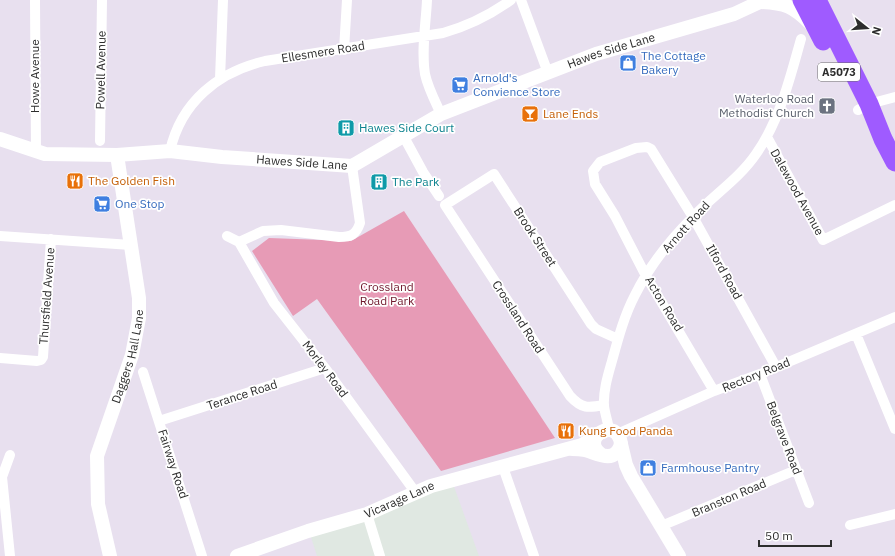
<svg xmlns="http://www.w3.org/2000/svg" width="895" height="556" font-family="'IBM Plex Sans',sans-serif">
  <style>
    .industrial { fill: #e0e8e2 }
    .green { fill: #e79bb6 }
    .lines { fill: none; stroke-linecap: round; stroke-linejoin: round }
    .street { stroke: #fff; stroke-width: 10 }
    .secondary { stroke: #fff; stroke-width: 14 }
    .highway { stroke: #9f5bff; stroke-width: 19 }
    .labels { text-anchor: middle; stroke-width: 3.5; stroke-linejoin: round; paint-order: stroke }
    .shield { fill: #fff; stroke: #6c6c6c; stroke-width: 1 }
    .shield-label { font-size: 11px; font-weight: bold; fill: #2d2d2d }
    .street-label { font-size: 12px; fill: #2d2d2d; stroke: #fff }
    .shop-label { font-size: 12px; fill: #366cbe; stroke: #fff; text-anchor: start }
    .worship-label { font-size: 12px; fill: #5b616d; stroke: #fff; text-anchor: end }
    .food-label { font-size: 12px; fill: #c56008; stroke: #fff; text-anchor: start }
    .culture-label { font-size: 12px; fill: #0d838f; stroke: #fff; text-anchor: start }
    .park-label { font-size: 12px; fill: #70182c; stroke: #fff }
  </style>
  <rect width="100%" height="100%" fill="#e8e0ef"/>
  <!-- industrial -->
  <path class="industrial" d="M 452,481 L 479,556 L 317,556 L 309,531 Z"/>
  <!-- green -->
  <path class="green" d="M 404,211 L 555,438 L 441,471 L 317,299 L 293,316 L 252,251 L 269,238 L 351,241 Z"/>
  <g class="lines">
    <!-- street -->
    <path class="street" d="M 35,0 L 36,152
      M 427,0 C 426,23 421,51 425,74 C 428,88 435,101 441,114
      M 521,0 L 548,73
      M 344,50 L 347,0
      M 220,79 L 223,0
      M 858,110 L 869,104 L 895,97
      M 404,137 L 423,172 L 439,196
      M 767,137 L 823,240 L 895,205
      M 100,141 L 102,0
      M 170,151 C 181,102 218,72 265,61 L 443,33 C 468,26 490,15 511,0
      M 0,236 L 131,245
      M 227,236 L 239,242 L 263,231 L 281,230 L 339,237 C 351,237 356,235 360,223 L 352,166
      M 239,242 L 274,303 L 325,368 L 416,493
      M 856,334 L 895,429
      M 0,358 L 37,361 L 41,360 L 43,357 L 51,239
      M 143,372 L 202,556
      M 760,374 L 809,503
      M 714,391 L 646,276 L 615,216 L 595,184 L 593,171 L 600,162 L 636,148 L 647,147 L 651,149 L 693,217 L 776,367
      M 604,405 C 588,408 582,409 570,396 L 445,205 L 494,174 L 591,324 L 596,329 L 618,339
      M 159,421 L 325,368
      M 609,430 C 608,422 605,414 604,406 C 603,391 608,375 612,361 C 618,339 624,316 635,295 C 649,267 670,240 692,218 C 712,196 739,179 756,154 C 780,120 790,78 801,39
      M 617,434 L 714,391 L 760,374 L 895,317
      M 10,455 L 2,477 L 10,556
      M 503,467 L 534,556
      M 367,514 L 380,556
      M 850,525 L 895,514
      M 661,526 L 796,470"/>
    <!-- secondary -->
    <g class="secondary">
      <path d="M 761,2 C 785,3 793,6 811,24"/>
      <path id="s1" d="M 0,139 L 45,154 L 117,155 L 170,151 L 222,157 L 352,166 L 441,114 L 596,54 L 734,14 L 764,0"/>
      <path d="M 621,444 L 626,465 L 631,476 L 679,556"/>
      <path d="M 572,449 C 576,449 580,449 584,450 C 594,452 608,461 616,453 C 620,449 622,444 620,439 C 612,417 579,440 602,455"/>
      <path id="s2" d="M 110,556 L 98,504 L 97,456 L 132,355 L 139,318 L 139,298 L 117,155"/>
      <path id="s3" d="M 237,556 L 308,531 L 367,514 L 431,486 L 582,445 L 595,437"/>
    </g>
    <!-- highway -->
    <path class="highway" d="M 802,0 L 823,41
      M 817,0 L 869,104 L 883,139 L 895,162"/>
  </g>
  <!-- icons -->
  <defs>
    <g id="shop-square" transform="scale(0.9)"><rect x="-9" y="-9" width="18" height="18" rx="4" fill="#3f7fe0" stroke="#fff"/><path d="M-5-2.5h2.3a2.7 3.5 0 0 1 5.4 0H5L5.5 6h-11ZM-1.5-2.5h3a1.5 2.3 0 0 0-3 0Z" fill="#fff"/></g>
    <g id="supermarket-square" transform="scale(0.9)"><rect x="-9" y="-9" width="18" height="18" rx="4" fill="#3f7fe0" stroke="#fff"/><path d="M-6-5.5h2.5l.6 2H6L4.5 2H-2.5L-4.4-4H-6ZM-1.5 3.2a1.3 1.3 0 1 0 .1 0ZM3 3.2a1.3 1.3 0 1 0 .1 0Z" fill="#fff"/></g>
    <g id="church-square" transform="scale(0.9)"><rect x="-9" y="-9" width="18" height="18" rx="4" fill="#6b7280" stroke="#fff"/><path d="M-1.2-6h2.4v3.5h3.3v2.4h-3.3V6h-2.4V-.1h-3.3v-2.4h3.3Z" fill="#fff"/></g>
    <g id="bar-square" transform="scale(0.9)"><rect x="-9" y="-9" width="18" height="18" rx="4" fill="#e8710a" stroke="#fff"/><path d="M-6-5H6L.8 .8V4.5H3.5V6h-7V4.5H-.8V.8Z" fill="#fff"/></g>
    <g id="building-square" transform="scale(0.9)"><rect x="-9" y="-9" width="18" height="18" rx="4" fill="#0f9aa8" stroke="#fff"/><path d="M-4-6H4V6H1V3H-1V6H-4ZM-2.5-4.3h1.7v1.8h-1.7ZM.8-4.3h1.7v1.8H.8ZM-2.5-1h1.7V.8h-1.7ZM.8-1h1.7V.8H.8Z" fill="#fff"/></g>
    <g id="restaurant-square" transform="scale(0.9)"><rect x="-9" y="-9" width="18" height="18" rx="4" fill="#e8710a" stroke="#fff"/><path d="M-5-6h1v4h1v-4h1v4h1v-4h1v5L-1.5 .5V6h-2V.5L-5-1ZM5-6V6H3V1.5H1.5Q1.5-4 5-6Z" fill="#fff"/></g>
  </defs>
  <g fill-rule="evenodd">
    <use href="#shop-square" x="628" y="63"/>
    <use href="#supermarket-square" x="460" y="85"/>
    <use href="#church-square" x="827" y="106"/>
    <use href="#bar-square" x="530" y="114"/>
    <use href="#building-square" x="346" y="128"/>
    <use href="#restaurant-square" x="75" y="181"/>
    <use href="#building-square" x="379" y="182"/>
    <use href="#supermarket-square" x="102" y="204"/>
    <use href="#restaurant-square" x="566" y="431"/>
    <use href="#shop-square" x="648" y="468"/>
  </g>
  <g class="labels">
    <!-- shield labels -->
    <rect class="shield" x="818" y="63" width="42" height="18" rx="3"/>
    <g class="shield-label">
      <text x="839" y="76">A5073</text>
    </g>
    <!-- street labels -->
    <g class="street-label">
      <text dy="4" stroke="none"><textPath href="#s1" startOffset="640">Hawes Side Lane</textPath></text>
      <text transform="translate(323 52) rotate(-9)" y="4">Ellesmere Road</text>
      <text transform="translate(101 70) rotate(-89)" y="4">Powell Avenue</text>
      <text transform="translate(35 76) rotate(-90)" y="4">Howe Avenue</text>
      <text dy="4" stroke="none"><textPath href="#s1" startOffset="305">Hawes Side Lane</textPath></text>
      <text transform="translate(797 192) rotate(61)" y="4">Dalewood Avenue</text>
      <text transform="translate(686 227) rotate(-48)" y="4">Arnott Road</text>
      <text transform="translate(535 237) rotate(57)" y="4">Brook Street</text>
      <text transform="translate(724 272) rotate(61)" y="4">Ilford Road</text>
      <text transform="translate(47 296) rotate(-86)" y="4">Thursfield Avenue</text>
      <text transform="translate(664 304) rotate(59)" y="4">Acton Road</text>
      <text transform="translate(518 317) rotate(57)" y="4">Crossland Road</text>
      <text dy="4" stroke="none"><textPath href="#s2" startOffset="206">Daggers Hall Lane</textPath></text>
      <text transform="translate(325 369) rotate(53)" y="4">Morley Road</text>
      <text transform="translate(756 375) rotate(-22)" y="4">Rectory Road</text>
      <text transform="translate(242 395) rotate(-18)" y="4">Terance Road</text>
      <text transform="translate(784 438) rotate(69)" y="4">Belgrave Road</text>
      <text transform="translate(173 464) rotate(72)" y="4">Fairway Road</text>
      <text transform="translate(729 498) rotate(-23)" y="4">Branston Road</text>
      <text dy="4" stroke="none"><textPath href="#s3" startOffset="172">Vicarage Lane</textPath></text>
    </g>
    <!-- shop labels -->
    <g class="shop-label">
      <text x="641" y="60">The Cottage<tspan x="641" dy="14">Bakery</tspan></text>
      <text x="473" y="82">Arnold's<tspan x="473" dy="14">Convience Store</tspan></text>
      <text x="115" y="208">One Stop</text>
      <text x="661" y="472">Farmhouse Pantry</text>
    </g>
    <!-- worship labels -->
    <g class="worship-label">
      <text x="814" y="103">Waterloo Road<tspan x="814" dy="14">Methodist Church</tspan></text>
    </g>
    <!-- food labels -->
    <g class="food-label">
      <text x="543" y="118">Lane Ends</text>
      <text x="88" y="185">The Golden Fish</text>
      <text x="579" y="435">Kung Food Panda</text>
    </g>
    <!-- culture labels -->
    <g class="culture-label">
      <text x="359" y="132">Hawes Side Court</text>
      <text x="392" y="186">The Park</text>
    </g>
    <!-- park labels -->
    <g class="park-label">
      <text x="387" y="291">Crossland<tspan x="387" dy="14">Road Park</tspan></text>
    </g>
  </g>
  <!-- north arrow -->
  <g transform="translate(867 28) rotate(107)" stroke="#ffffff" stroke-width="3" paint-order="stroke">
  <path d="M0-3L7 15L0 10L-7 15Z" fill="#2d2d2d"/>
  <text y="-6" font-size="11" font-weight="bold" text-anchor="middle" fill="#2d2d2d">N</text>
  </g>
  <!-- scale -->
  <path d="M759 540v6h72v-6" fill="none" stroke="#2d2d2d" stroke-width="2"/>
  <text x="765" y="540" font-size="12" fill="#2d2d2d" stroke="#ffffff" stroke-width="3" paint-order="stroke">50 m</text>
</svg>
